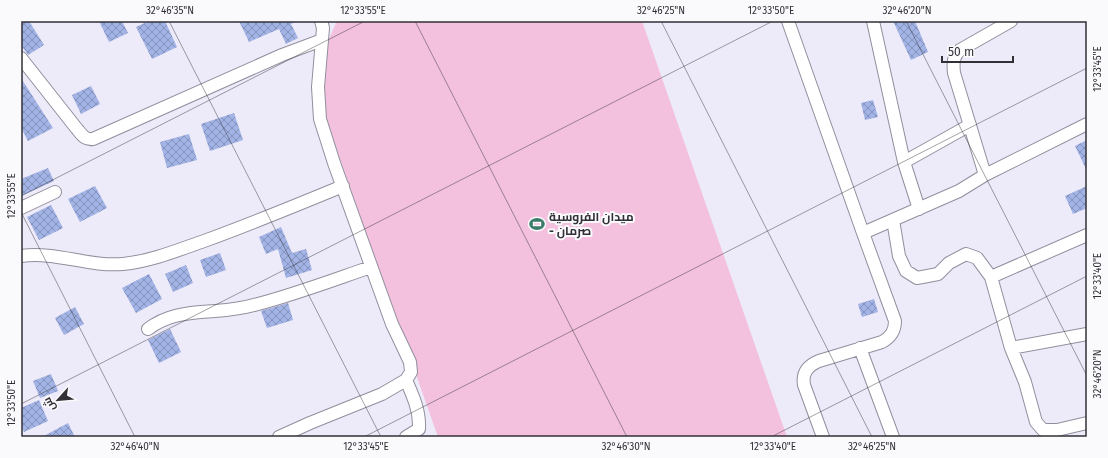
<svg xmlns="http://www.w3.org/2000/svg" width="1108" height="458" font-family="'Fira Sans',Cairo,sans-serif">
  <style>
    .pitch { fill: #f3c0dd }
    .building { fill: url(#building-cross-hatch) }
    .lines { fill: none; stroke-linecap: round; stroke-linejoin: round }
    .minor-casing { stroke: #918f9d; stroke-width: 14 }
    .minor { stroke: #fff; stroke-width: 12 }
    .ticks { fill: none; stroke: #313036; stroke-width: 1; stroke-opacity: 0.45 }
    .labels { text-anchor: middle; stroke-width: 4; stroke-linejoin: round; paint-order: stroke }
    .poi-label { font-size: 12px; font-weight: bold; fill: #313036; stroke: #faf9fc; text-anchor: start }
    .neatline { fill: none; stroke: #313036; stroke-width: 1.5 }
    .ticks-label { font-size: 10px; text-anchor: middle; fill: #313036 }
  </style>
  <defs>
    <pattern id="building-cross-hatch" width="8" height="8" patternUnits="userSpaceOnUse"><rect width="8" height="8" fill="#a2b3e6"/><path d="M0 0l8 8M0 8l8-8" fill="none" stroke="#8592bb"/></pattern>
  </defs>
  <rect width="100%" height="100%" fill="#edeafa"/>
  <!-- pitch -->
  <path class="pitch" d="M 337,21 L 642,21 L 787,437 L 438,437 L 328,125 L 322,93 L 328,41 Z"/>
  <!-- building -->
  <path class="building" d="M 21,21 L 29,21 L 44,45 L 28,55 L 21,45 Z
    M 99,21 L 122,21 L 128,33 L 109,42 Z
    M 149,21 L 165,21 L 177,47 L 152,59 L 136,27 Z
    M 239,21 L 297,21 L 291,24 L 298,38 L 286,44 L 279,29 L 249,42 Z
    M 893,21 L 915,21 L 928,52 L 911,60 Z
    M 21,78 L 53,128 L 28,141 L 21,128 Z
    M 91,86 L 100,104 L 81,114 L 72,95 Z
    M 873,100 L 878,117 L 865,120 L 861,103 Z
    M 234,113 L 243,140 L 210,151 L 201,124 Z
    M 189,134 L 197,160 L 167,168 L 160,142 Z
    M 1087,140 L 1087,171 L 1075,146 Z
    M 48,168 L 54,181 L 21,196 L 21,179 Z
    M 95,186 L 107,208 L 80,222 L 68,199 Z
    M 1087,186 L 1087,208 L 1073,214 L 1065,196 Z
    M 51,205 L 63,228 L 39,240 L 27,217 Z
    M 281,227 L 292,253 L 306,249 L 312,270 L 286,278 L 278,249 L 266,254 L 259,237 Z
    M 220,253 L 226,270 L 206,277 L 200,260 Z
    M 186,265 L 193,283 L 173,292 L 165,274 Z
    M 149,274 L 162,299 L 136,313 L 122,288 Z
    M 874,299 L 878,312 L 862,317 L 858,304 Z
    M 288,303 L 293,320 L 267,328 L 261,311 Z
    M 75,307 L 84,324 L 64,335 L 55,318 Z
    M 170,329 L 181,352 L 159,363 L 148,340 Z
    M 51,374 L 58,391 L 40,398 L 33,381 Z
    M 39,400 L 48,421 L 24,432 L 21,426 L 21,408 Z
    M 68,423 L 75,437 L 42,437 Z"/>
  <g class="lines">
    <!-- minor casing -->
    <g class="minor-casing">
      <path id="minor" d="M 788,21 L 863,233 L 895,321 C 895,331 891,337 882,342 L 819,361 C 807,366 802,373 804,385 L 823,437
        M 873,21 L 904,162 L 919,209
        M 21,58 L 77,129 C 82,135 85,140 93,139 L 282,55 L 322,40
        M 904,162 L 970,125
        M 985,175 L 954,73 C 953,64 953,56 960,50 L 1011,21
        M 21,208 L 55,192
        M 893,220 L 899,256 L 906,271 L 917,278 L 938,274 L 949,263 L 966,254 L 977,258 L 991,277 L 1011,348 L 1087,334
        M 863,233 L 959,191 L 985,175 L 1087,124
        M 21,256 C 56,251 88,267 123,264 C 152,261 178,250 204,241 C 251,224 297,205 343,186
        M 991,277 L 1087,235
        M 148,329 C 169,313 191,313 215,311 C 229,310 244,308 258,304 C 296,294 333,280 371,267
        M 860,348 L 893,437
        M 1011,348 L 1025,382 L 1036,422 L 1043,430 L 1057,430 L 1087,423
        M 279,437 L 310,423 L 382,394 L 406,380 L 411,372 L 410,362 L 392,324 L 334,163 L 320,119 L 318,87 L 322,40 L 323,28 L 321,21
        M 406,437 L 419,429 C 420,411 413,396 406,380"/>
    </g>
    <!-- minor -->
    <use href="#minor" class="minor"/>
  </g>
  <!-- ticks -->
  <path class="ticks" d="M 169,21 L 381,437M 415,21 L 627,437M 661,21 L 872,437M 906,21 L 1087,376M 21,196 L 365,21M 21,212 L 135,437M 21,404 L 773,21M 364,437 L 1087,68M 771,437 L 1087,276"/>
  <!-- icons -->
  <defs>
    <g id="stadium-bare" transform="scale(1.2)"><path d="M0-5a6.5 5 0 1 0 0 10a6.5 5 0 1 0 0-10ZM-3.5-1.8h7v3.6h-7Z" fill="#3b7b69" stroke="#faf9fc" stroke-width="2.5" paint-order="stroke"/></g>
  </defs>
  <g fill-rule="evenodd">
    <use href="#stadium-bare" x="537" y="224"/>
  </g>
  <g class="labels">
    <!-- poi labels -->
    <g class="poi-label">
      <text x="549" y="221">ميدان الفروسية<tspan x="549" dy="14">- صرمان</tspan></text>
    </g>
  </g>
  <!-- border -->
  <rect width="1108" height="458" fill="none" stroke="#faf9fc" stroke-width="44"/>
  <!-- north arrow -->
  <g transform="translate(58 400) rotate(243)" stroke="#faf9fc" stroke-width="3" paint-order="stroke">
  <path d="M0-3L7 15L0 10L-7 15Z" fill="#313036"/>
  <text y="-6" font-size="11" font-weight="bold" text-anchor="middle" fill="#313036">ش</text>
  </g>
  <!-- scale -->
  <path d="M942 56v6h71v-6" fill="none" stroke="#313036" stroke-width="2"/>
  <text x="948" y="56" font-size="12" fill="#313036" stroke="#faf9fc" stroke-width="3" paint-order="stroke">50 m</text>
  <rect x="22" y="22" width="1064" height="414" class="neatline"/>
  <g class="ticks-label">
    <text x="170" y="14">32°46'35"N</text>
    <text x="363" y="14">12°33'55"E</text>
    <text x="661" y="14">32°46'25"N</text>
    <text x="771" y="14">12°33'50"E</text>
    <text x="907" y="14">32°46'20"N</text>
    <text transform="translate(1097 69) rotate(-90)" y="4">12°33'45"E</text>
    <text transform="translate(11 196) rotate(-90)" y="4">12°33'55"E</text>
    <text transform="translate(1097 276) rotate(-90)" y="4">12°33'40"E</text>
    <text transform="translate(1097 374) rotate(-90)" y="4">32°46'20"N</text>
    <text transform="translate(11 403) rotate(-90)" y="4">12°33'50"E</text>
    <text x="135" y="450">32°46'40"N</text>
    <text x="366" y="450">12°33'45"E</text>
    <text x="626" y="450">32°46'30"N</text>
    <text x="773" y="450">12°33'40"E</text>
    <text x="872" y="450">32°46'25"N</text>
  </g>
</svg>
